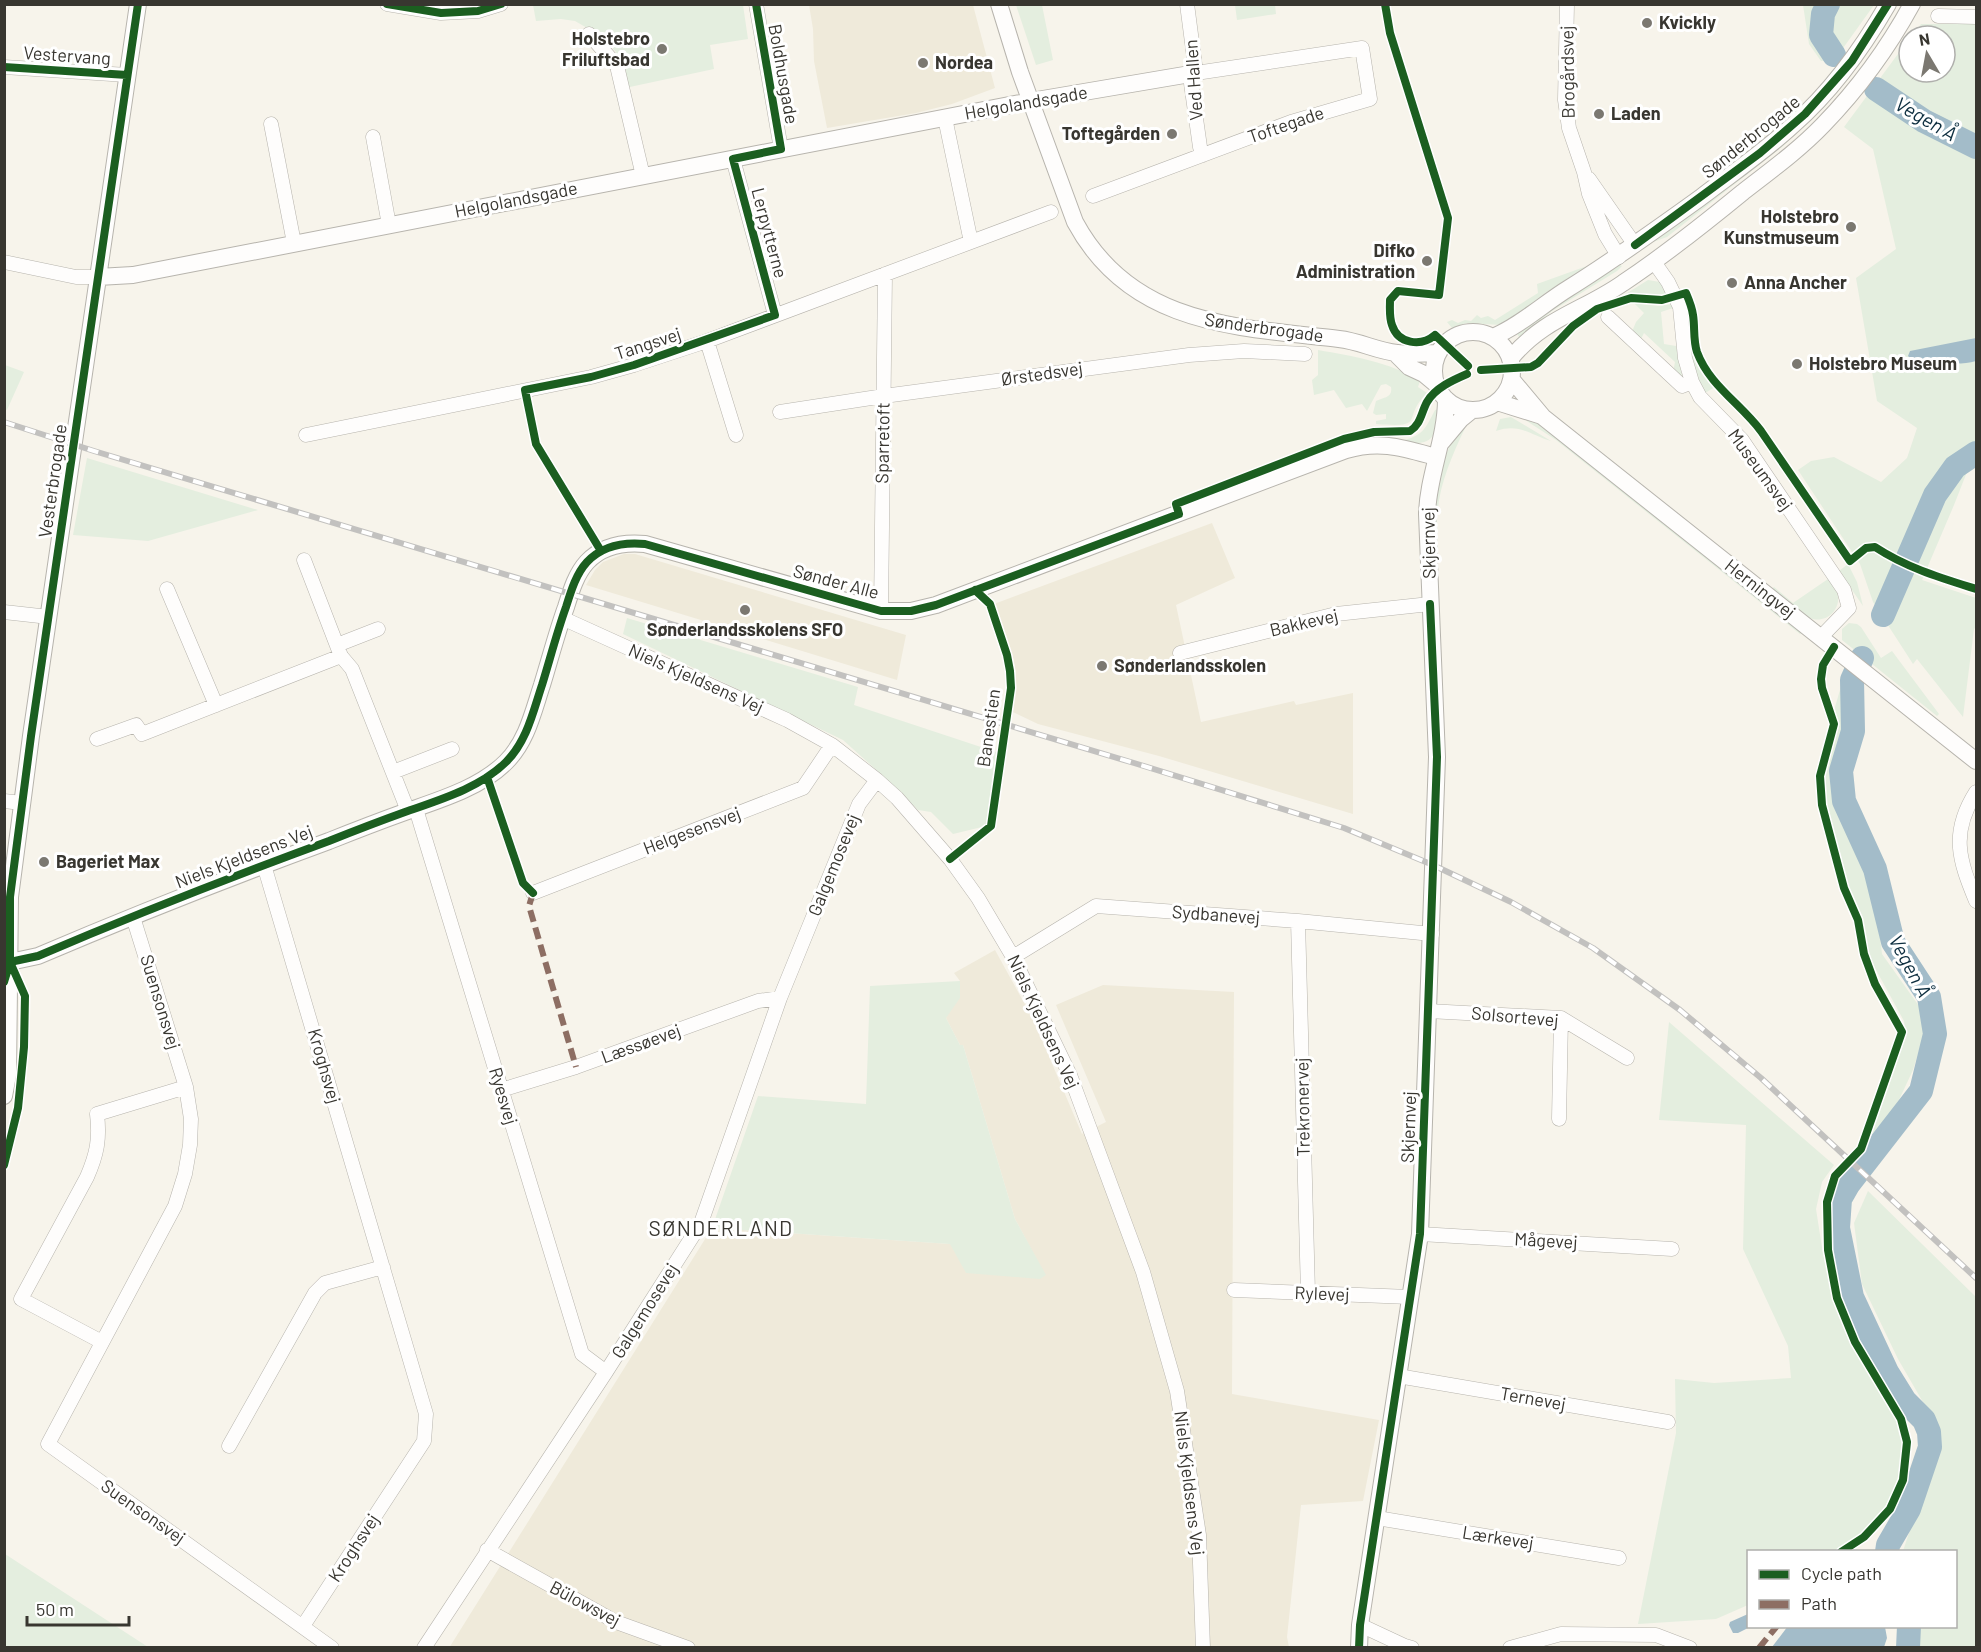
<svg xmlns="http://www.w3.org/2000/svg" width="1981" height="1652" font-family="Barlow,sans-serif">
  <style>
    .built { fill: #efeada }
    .green { fill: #e4eedf }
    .water { fill: #a3bcc9 }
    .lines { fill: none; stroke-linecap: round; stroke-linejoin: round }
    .river { stroke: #a3bcc9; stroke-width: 24 }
    .minor-casing { stroke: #b7b4ad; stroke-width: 15 }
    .tertiary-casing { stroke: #b7b4ad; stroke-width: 18 }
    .minor { stroke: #fefdfc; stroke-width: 14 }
    .tertiary { stroke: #fefdfc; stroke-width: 16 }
    .rail-casing { stroke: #c2c1bf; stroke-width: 6 }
    .rail { stroke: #fff; stroke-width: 4; stroke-dasharray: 11; stroke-linecap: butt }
    .quiet { stroke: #8d6e63; stroke-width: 6; stroke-dasharray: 12 6; stroke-linecap: butt }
    .cycleway-casing { stroke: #fff; stroke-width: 11 }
    .cycleway { stroke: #1b5e20; stroke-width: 8 }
    .poi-dot { fill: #7b7871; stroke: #fff; stroke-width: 2 }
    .labels { text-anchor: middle; stroke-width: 6; stroke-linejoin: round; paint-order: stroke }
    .poi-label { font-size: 18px; font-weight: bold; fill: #383630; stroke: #fff; text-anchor: start }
    .street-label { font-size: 18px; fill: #383630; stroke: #fff }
    .water-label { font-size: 20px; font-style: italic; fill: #0c2d3e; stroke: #fff }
    .quarter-label { font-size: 21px; letter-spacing: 1.5px; fill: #383630; stroke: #fff }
  </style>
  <rect width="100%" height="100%" fill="#f7f4eb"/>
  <!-- built -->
  <path class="built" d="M 809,5 L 973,5 L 995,88 L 952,104 L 916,113 L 827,128 L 814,61 L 813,29 Z
    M 1212,523 L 1235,578 L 1176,605 L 1201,722 L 1294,701 L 1296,705 L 1353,693 L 1353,814 L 1159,756 L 1038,724 L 1013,712 L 1016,674 L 1013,657 L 994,604 Z
    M 624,554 L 635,554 L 906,635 L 897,680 L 586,585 L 595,570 L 603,562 Z
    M 995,950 L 1033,1019 L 1082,1134 L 1106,1122 L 1056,1005 L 1103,985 L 1234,992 L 1232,1394 L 1379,1420 L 1363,1501 L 1301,1505 L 1287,1637 L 1289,1647 L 449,1648 L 712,1228 L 950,1244 L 1045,1275 L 1015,1219 L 963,1045 L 960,1045 L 946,1018 L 960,981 L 954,973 Z"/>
  <!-- green -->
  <path class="green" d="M 533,5 L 743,5 L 748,39 L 710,45 L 714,69 L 625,88 L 616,52 L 601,36 L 575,21 L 561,19 L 536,21 Z
    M 1016,5 L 1042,5 L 1053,60 L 1036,65 Z
    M 1235,5 L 1275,5 L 1276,14 L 1237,20 Z
    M 1803,5 L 1803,4 L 1874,5 L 1841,51 L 1832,60 L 1821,61 L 1809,44 Z
    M 1921,24 L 1976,24 L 1976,449 L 1954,505 L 1922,580 L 1976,598 L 1976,627 L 1974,629 L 1963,717 L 1917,659 L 1913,664 L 1873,602 L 1860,564 L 1798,470 L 1811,461 L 1834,457 L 1881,482 L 1907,458 L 1917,428 L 1877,401 L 1856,278 L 1896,249 L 1873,149 L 1844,127 L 1909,39 L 1909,72 L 1945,72 L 1945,36 L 1912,36 Z
    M 1809,121 L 1782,147 L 1667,237 L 1653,242 L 1759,163 Z
    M 1620,265 L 1622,266 L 1617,271 L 1552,311 L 1520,338 L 1517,334 L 1545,312 Z
    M 1587,266 L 1545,293 L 1512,319 L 1501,325 L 1467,323 L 1452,328 L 1447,322 L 1452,320 L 1458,323 L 1465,320 L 1471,321 L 1477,315 L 1481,318 L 1488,316 L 1495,320 L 1538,293 L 1537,284 Z
    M 1648,280 L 1660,282 L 1670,296 L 1660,298 L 1629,296 L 1603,303 L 1604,300 L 1624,295 Z
    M 1634,303 L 1658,306 L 1672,304 L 1673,308 L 1661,312 L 1664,344 L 1676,346 L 1683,379 L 1673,372 L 1675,362 L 1644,333 L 1640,341 L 1631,334 L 1636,322 L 1644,313 Z
    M 1689,321 L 1691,321 C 1694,353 1698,360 1715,387 L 1705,393 C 1691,371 1690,346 1689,321 Z
    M 1318,350 C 1353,356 1390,362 1420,381 L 1418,387 L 1427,393 C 1400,419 1429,428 1376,424 L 1376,421 L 1386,419 L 1386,414 L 1376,415 L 1373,413 L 1376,401 C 1383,397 1393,398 1391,387 L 1386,384 L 1381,385 L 1367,411 L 1362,404 L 1346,408 L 1334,390 L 1314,395 L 1312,380 L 1318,375 Z
    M 5,365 L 24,372 L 7,410 L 5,409 Z
    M 1439,409 C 1438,438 1430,448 1401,441 C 1422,436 1425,430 1435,410 Z
    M 1519,416 L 1537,423 L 1802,633 L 1800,634 L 1556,440 Z
    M 1511,417 L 1551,441 C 1530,435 1520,423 1496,431 L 1500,419 Z
    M 1461,425 L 1465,428 C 1451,458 1438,487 1437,520 C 1437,534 1438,548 1438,562 L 1436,562 C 1434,509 1432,472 1461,425 Z
    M 87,458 L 258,510 L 148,541 L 73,535 Z
    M 1848,564 L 1857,582 L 1863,606 L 1839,571 Z
    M 1828,579 C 1832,584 1837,589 1838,596 C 1840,611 1825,624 1810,618 C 1797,613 1784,598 1772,589 L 1774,587 L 1793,603 Z
    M 627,618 L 858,687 L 854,705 L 996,752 L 986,826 L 953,834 L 931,812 L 918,810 L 882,775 L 843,740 L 623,634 Z
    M 1849,623 L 1857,624 L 1861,627 L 1881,658 L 1892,651 L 1939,714 L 1937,716 L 1842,640 L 1842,629 Z
    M 1845,673 L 1846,684 L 1842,698 L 1846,717 L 1844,735 L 1832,773 L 1836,806 L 1871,877 L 1875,892 L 1882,954 L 1919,1006 L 1923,1016 L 1923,1037 L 1913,1070 L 1898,1102 L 1861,1156 L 1906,1036 L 1904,1021 L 1869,957 L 1862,917 L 1846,884 L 1824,802 L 1824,773 L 1837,730 L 1835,707 Z
    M 960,981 L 960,998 L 946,1018 L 960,1045 L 963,1045 L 1015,1219 L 1046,1275 L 1040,1279 L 966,1273 L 950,1244 L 712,1228 L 758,1096 L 866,1104 L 870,986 Z
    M 1669,1022 L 1834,1165 L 1822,1182 L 1816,1209 L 1823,1254 L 1837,1308 L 1862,1361 L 1898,1420 L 1903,1432 L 1905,1452 L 1894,1491 L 1877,1520 L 1858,1537 L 1835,1551 L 1748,1552 L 1748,1605 L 1716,1619 L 1638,1624 L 1676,1433 L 1675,1379 L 1714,1383 L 1791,1378 L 1788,1346 L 1743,1249 L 1746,1125 L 1659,1120 Z
    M 1868,1191 L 1976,1297 L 1976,1647 L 1916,1647 L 1919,1627 L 1956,1626 L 1956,1552 L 1903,1551 L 1938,1445 L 1938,1434 L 1931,1416 L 1898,1359 L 1862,1284 L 1854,1223 Z
    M 5,1554 L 148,1647 L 5,1647 Z"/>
  <!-- water -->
  <path class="water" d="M 1976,338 L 1976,361 C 1955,367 1931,361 1910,358 L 1908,356 L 1910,351 Z
    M 1748,1614 L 1748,1626 L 1750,1627 L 1738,1633 L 1733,1633 L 1729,1625 L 1730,1622 Z
    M 1788,1626 L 1885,1627 L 1887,1638 L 1884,1647 L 1772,1647 Z"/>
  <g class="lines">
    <!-- river -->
    <path class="river" d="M 1828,4 L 1823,14 L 1821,35 L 1834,55
      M 1876,89 L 1924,121 L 1976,147
      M 1883,615 L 1935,495 L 1955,467 L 1976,453
      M 1862,658 L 1852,680 L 1853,731 L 1841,771 L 1844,801 L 1875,869 L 1893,942 L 1929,997 L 1935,1034 L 1921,1091 L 1848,1185 L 1840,1199 L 1838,1228 L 1852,1297 L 1887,1372 L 1905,1401 L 1924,1420 L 1929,1432 L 1930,1447 L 1909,1509 L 1888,1545 L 1887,1552
      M 1908,1648 L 1909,1626"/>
    <!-- minor casing -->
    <g class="minor-casing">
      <path id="minor" d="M 387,4 L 441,13 L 478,11 L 501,4
        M 756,4 L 781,149
        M 1187,4 L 1196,73 L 1191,83 L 1200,147 L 1203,155
        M 1567,4 L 1565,100 L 1569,128 L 1584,172 L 1589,194 L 1605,234 L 1619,257
        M 1938,16 L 1976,17
        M 589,34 L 617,66 L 643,176
        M 4,67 L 127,75
        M 945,118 L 971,242
        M 271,124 L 294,243
        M 373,137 L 389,225
        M 733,159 L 775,315
        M 1589,179 L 1635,245
        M 1093,196 L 1291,122 L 1370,99 L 1362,48 L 1196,73
        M 4,262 L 76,277 L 98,277
        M 1654,262 L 1668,282 L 1680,307 L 1685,358 L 1692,382 L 1700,397 L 1742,440 L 1844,590 L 1849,608 L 1821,637
        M 1608,317 L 1682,386 L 1692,382
        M 707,341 L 736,435
        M 780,412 L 884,396 L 1189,355 L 1244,351 L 1305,354
        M 306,435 L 591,377 L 634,365 L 707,341 L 1051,212
        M 167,589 L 216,705
        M 881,611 L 885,274
        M 4,612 L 49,617
        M 562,618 L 787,720 L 832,745 L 877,780 L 897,798 L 950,859 L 978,898 L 1013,957 L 1070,1075 L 1143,1272 L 1177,1391 L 1199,1535 L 1203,1648
        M 337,645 L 378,629
        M 1180,653 L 1336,614 L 1430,604
        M 341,656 L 352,669 L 408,811
        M 97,739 L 136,725 L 142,734 L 341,656 L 304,560
        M 393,772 L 452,749
        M 1976,792 C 1950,833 1959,860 1976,901
        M 4,801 L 22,803
        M 416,809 L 582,1354 L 606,1372
        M 264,865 L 426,1414 L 424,1441 L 303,1626
        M 533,893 L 803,788 L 832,745
        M 133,917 L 186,1087 L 191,1119 L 190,1145 L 185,1174 L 175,1206 L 48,1444 L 332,1648
        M 1298,921 L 1308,1293
        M 1013,957 L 1096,906 L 1298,921 L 1432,934
        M 1428,1011 L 1561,1018 L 1627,1058
        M 501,1090 L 576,1067 L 758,1001 L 780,998
        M 1559,1119 L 1561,1018
        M 1420,1234 L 1672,1249
        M 1234,1290 L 1410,1297
        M 102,1342 L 21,1299 L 87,1177 C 97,1154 100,1139 97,1114 L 186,1087
        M 1398,1376 L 1668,1422
        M 229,1446 L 315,1293 L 325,1283 L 383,1267
        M 1377,1518 L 1619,1558
        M 487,1550 L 616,1622 L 688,1648
        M 1360,1625 L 1405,1646 L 1412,1648
        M 424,1648 L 606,1372 L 701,1223 L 780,998 L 859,804 L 877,780
        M 1510,1648 L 1561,1634 L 1656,1635 L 1690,1648"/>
    </g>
    <!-- tertiary casing -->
    <g class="tertiary-casing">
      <path id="tertiary" d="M 999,4 L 1020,72 L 1075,222 C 1131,326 1237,327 1339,339 C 1359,341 1377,351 1397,353 C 1410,355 1424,353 1438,353
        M 98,277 L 133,275 L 1031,101 L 1196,73
        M1434 371a39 39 0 1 1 78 0a39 39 0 1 1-78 0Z
        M 1493,337 C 1521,325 1543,304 1569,288 C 1614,260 1657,229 1700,198 C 1731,174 1764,152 1793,125 C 1832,91 1862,49 1888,4
        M 1395,353 L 1409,367 L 1424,374 L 1436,384
        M 1511,358 C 1544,318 1583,311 1623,283 C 1665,255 1704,224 1743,192 C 1770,171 1799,150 1823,125 C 1858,89 1888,48 1912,4
        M 1512,380 L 1543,417 L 1976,761
        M 1497,402 L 1542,416
        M 1441,443 L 1461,419 L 1472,410
        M 10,962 L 38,956 C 134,915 231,877 329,841 C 354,831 380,821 405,812 C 439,800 480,788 506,762 C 527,741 533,712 542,685 C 550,659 557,632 566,607 C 571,591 576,574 587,562 C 603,545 624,542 645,544 L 881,611 L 911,611 L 936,605 L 1346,450 C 1380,440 1403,448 1436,457
        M 4,1096 L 8,1075 L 10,897 L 31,736 L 138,4
        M 1359,1648 L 1360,1625 L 1420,1234 L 1437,757 L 1427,514 C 1428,475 1446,439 1446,399"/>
    </g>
    <!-- minor -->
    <use href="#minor" class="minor"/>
    <!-- tertiary -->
    <use href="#tertiary" class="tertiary"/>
    <!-- rail casing -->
    <g class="rail-casing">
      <path id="rail" d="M 4,422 L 94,451 L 1134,763 L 1344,828 L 1433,865 L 1511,902 L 1593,948 L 1680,1010 L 1761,1078 L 1976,1278"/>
    </g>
    <!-- rail -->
    <use href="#rail" class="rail"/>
    <!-- quiet -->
    <path class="quiet" d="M 533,893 L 529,906 L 576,1067
      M 1759,1648 L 1777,1626"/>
    <!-- cycleway casing -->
    <g class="cycleway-casing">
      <path id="cycleway" d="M 387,4 L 441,13 L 478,11 L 501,4
        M 1385,4 L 1390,33 L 1448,218 L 1439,295 L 1398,291 L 1390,300 C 1390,308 1389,317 1392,325 C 1398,344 1421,347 1435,335 L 1468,366
        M 4,67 L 127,75
        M 1635,245 L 1760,153 L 1805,114 L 1852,61 L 1888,4
        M 1481,370 L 1531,367 L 1538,363 L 1573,326 L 1597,309 L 1631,298 L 1662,300 L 1686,293 C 1689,300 1692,307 1693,315 C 1695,327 1693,340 1697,352 C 1709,385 1741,404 1761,431 L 1850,561 L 1866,548 L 1875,547 C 1907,568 1941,578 1976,589
        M 601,551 L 536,444 L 525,390 L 591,377 L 634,365 L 775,315 L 733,159 L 781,149 L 756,4
        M 1834,647 L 1823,665 L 1821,679 L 1822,688 L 1834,724 L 1820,776 L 1822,805 L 1844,888 L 1858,920 L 1864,954 L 1875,984 L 1902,1032 L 1861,1149 L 1835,1176 L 1827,1202 L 1828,1250 L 1837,1298 L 1855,1342 L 1901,1419 L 1907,1442 L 1903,1480 L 1890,1509 L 1864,1537 L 1841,1552
        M 487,777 L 523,883 L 533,893
        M 950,859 L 991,826 L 1011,688 L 1010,671 L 1007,655 L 990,604 L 975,590
        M 10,962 L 38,956 C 134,915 231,877 329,841 C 354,831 380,821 405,812 C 439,800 480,788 506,762 C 527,741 533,712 542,685 C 550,659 557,632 566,607 C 571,591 576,574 587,562 C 603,545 624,542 645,544 L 881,611 L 911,611 L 936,605 L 1179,514 L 1176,504 L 1344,439 L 1374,432 L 1410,431 C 1421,424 1421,413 1427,402 C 1435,388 1453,380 1467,374
        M 4,982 L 10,962 L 10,897 L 31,736 L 138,4
        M 4,1165 L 18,1108 L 24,1047 L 25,996 L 10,962
        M 1359,1648 L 1360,1625 L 1420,1234 L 1437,757 L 1430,604"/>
    </g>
    <!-- cycleway -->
    <use href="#cycleway" class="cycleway"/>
  </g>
  <!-- markers -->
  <g class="poi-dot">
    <circle cx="1647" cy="23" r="6"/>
    <circle cx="662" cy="49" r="6"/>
    <circle cx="923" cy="63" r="6"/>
    <circle cx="1599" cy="114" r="6"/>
    <circle cx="1172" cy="134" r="6"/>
    <circle cx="1851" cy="227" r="6"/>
    <circle cx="1427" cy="261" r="6"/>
    <circle cx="1732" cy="283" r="6"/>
    <circle cx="1797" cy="364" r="6"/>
    <circle cx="745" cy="610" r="6"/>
    <circle cx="1102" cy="666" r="6"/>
    <circle cx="44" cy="862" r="6"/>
  </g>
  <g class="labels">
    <!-- poi labels -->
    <g class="poi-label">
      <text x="1659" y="29">Kvickly</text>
      <text x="650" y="45" text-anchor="end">Holstebro<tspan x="650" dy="21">Friluftsbad</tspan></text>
      <text x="935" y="69">Nordea</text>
      <text x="1611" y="120">Laden</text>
      <text x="1160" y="140" text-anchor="end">Toftegården</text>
      <text x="1839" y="223" text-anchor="end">Holstebro<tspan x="1839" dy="21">Kunstmuseum</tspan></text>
      <text x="1415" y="257" text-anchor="end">Difko<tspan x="1415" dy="21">Administration</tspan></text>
      <text x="1744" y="289">Anna Ancher</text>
      <text x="1809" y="370">Holstebro Museum</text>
      <text x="745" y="636" text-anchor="middle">Sønderlandsskolens SFO</text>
      <text x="1114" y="672">Sønderlandsskolen</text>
      <text x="56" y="868">Bageriet Max</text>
    </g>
    <!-- street labels -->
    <g class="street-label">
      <text transform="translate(67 56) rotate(4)" y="6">Vestervang</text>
      <text transform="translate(1568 72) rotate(-91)" y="6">Brogårdsvej</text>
      <text transform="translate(783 74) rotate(80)" y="6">Boldhusgade</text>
      <text transform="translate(1194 80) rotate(-94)" y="6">Ved Hallen</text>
      <text transform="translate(1026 103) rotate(-10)" y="6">Helgolandsgade</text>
      <text transform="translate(1286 125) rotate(-19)" y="6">Toftegade</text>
      <text transform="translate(1751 137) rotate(-39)" y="6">Sønderbrogade</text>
      <text transform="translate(516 200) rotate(-11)" y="6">Helgolandsgade</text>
      <text transform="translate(769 233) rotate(75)" y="6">Lerpytterne</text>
      <text transform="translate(1264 328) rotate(8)" y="6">Sønderbrogade</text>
      <text transform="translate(648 344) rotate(-18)" y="6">Tangsvej</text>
      <text transform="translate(1042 374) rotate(-8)" y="6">Ørstedsvej</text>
      <text transform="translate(883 443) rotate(-89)" y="6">Sparretoft</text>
      <text transform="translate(1760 470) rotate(54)" y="6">Museumsvej</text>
      <text transform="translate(53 481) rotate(-82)" y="6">Vesterbrogade</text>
      <text transform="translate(1429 543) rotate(-91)" y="6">Skjernvej</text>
      <text transform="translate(836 582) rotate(15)" y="6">Sønder Alle</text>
      <text transform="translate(1760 589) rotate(38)" y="6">Herningvej</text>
      <text transform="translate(1304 623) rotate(-13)" y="6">Bakkevej</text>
      <text transform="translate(696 679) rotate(24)" y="6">Niels Kjeldsens Vej</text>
      <text transform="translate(989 728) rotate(-82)" y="6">Banestien</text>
      <text transform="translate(692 831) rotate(-21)" y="6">Helgesensvej</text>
      <text transform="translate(244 857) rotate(-21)" y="6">Niels Kjeldsens Vej</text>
      <text transform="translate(834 865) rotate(-68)" y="6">Galgemosevej</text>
      <text transform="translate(1216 915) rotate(4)" y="6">Sydbanevej</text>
      <text transform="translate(160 1002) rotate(73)" y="6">Suensonsvej</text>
      <text transform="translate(1515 1017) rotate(5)" y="6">Solsortevej</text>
      <text transform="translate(1043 1022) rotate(65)" y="6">Niels Kjeldsens Vej</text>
      <text transform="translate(641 1044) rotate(-20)" y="6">Læssøevej</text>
      <text transform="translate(324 1066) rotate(74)" y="6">Kroghsvej</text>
      <text transform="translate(503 1096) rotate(73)" y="6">Ryesvej</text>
      <text transform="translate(1303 1107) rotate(-91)" y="6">Trekronervej</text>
      <text transform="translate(1409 1127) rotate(-88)" y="6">Skjernvej</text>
      <text transform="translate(1546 1241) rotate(3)" y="6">Mågevej</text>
      <text transform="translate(1322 1294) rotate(2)" y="6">Rylevej</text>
      <text transform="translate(645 1311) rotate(-58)" y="6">Galgemosevej</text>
      <text transform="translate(1533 1399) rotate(10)" y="6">Ternevej</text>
      <text transform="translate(1189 1483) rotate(83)" y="6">Niels Kjeldsens Vej</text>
      <text transform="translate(143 1512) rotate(35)" y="6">Suensonsvej</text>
      <text transform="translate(1498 1538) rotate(9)" y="6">Lærkevej</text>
      <text transform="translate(354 1548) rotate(-57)" y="6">Kroghsvej</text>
      <text transform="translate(585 1604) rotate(28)" y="6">Bülowsvej</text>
    </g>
    <!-- water labels -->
    <g class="water-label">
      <text transform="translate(1926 119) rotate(30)" y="7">Vegen Å</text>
      <text transform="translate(1910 966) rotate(62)" y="7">Vegen Å</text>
    </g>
    <!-- quarter labels -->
    <g class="quarter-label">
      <text x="721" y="1236">SØNDERLAND</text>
    </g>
  </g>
  <!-- border -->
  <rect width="1981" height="1652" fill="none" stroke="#383630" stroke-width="12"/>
  <!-- legend -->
  <rect x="1747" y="1550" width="210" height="78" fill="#ffffff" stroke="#afafac" stroke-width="1.5"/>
  <rect x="1759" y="1570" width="30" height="9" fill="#1b5e20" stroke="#afafac" stroke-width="1.5"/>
  <text x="1801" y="1580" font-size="18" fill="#383630">Cycle path</text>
  <rect x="1759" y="1600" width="30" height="9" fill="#8d6e63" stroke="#afafac" stroke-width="1.5"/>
  <text x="1801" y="1610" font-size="18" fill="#383630">Path</text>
  <!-- north arrow -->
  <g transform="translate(1927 54) rotate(350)"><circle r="28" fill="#ffffff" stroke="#afafac" stroke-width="1.5"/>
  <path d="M0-4.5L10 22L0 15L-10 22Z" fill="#7b7871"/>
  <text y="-9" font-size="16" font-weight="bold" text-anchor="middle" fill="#383630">N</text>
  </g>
  <!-- scale -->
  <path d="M27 1616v9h102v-9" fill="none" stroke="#383630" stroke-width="3"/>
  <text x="36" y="1616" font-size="18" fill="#383630" stroke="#ffffff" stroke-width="4.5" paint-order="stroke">50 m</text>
</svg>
